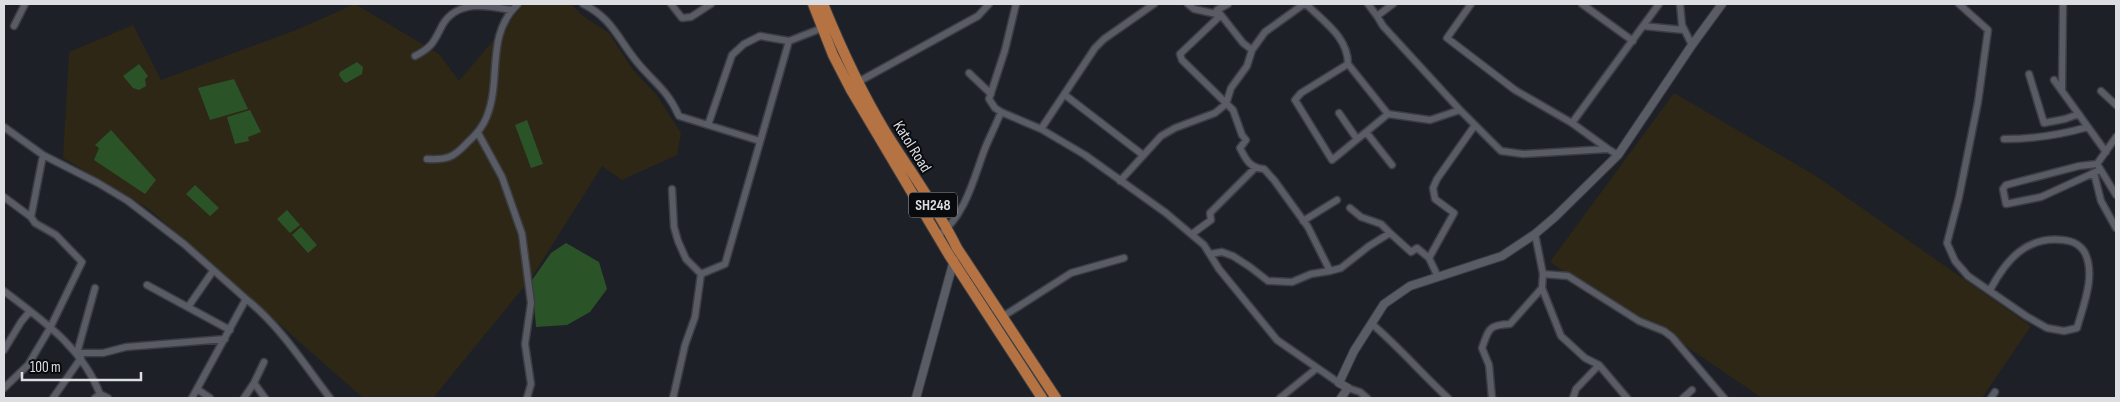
<svg xmlns="http://www.w3.org/2000/svg" width="2120" height="402" font-family="'Sofia Sans Condensed',sans-serif">
  <style>
    .education { fill: #2e2716 }
    .green { fill: #2b5328 }
    .lines { fill: none; stroke-linecap: round; stroke-linejoin: round }
    .minor-casing { stroke: #3b3d42; stroke-width: 9 }
    .tertiary-casing { stroke: #3b3d42; stroke-width: 10 }
    .primary-casing { stroke: #3b3d42; stroke-width: 12 }
    .minor { stroke: #595c64; stroke-width: 6 }
    .tertiary { stroke: #595c64; stroke-width: 8 }
    .primary { stroke: #b57343; stroke-width: 10 }
    .labels { text-anchor: middle; stroke-width: 4; stroke-linejoin: round; paint-order: stroke }
    .shield { fill: #090a0d; stroke: #9d9ea2; stroke-width: 1 }
    .shield-label { font-size: 15px; font-weight: bold; fill: #dcdee2 }
    .street-label { font-size: 16px; fill: #dcdee2; stroke: #090a0d }
  </style>
  <rect width="100%" height="100%" fill="#1d2026"/>
  <!-- education -->
  <path class="education" d="M 355,4 L 439,54 L 459,81 L 524,4 L 571,4 L 583,16 L 609,33 L 633,70 L 656,94 L 681,133 L 677,155 L 622,180 L 602,166 L 532,277 L 433,398 L 363,398 L 149,209 L 63,158 L 69,52 L 133,25 L 161,80 L 296,30 Z
    M 1674,93 L 1816,176 L 2031,326 L 1982,398 L 1762,398 L 1671,336 L 1645,327 L 1550,262 Z"/>
  <!-- green -->
  <path class="green" d="M 357,62 L 363,67 L 362,74 L 346,83 L 343,81 L 339,75 L 340,72 Z
    M 139,64 L 148,76 L 145,79 L 146,86 L 139,90 L 133,88 L 123,76 Z
    M 234,79 L 248,109 L 210,120 L 198,88 Z
    M 250,110 L 261,132 L 248,137 L 249,141 L 235,144 L 227,117 Z
    M 527,120 L 543,164 L 531,168 L 515,125 Z
    M 111,130 L 156,180 L 145,194 L 94,160 L 99,148 L 95,145 Z
    M 195,185 L 219,208 L 210,216 L 186,194 Z
    M 287,210 L 300,225 L 290,233 L 277,219 Z
    M 301,227 L 317,245 L 308,253 L 292,235 Z
    M 566,243 L 599,262 L 607,289 L 590,312 L 567,325 L 536,327 L 532,280 L 551,253 Z"/>
  <g class="lines">
    <!-- minor casing -->
    <g class="minor-casing">
      <path id="minor" d="M 583,4 C 612,18 618,39 637,62 C 654,83 667,89 679,116 L 708,125
        M 671,4 L 682,18 L 691,17 L 711,4
        M 1016,4 L 1005,50 L 989,99 L 995,108 L 1001,112 L 1041,129 L 1085,155 L 1166,213 L 1204,245 L 1219,269 L 1277,340 L 1339,383
        M 1188,4 L 1194,9 L 1221,15 L 1217,10 L 1228,4
        M 1306,4 C 1324,22 1348,37 1348,64 L 1388,114 L 1430,120 L 1460,110 L 1501,151 L 1523,154 L 1608,149 L 1618,155
        M 1368,4 L 1377,16
        M 1393,4 L 1377,16 L 1383,26 L 1460,110
        M 1471,4 L 1447,38 L 1515,90 L 1572,123 L 1608,149
        M 1582,4 L 1633,41
        M 1680,4 L 1682,25 L 1692,45
        M 1959,4 L 1988,30 L 1978,102 L 1959,197 L 1947,243 L 1955,261 L 1968,276 L 2026,316 L 2047,328 L 2064,331 L 2077,328 C 2083,306 2096,276 2085,253 C 2080,244 2073,241 2063,240 C 2026,236 2006,260 1990,290
        M 14,26 L 25,4
        M 1643,26 L 1684,30
        M 1252,50 L 1243,43 L 1221,15 L 1180,54 L 1182,60 L 1233,110 L 1242,135 L 1246,140 L 1240,148 C 1246,160 1250,168 1264,169 L 1274,180 L 1308,227 L 1330,271 L 1341,268 L 1369,246 L 1390,233 L 1411,252 L 1417,248 L 1429,258 L 1438,277
        M 415,56 C 433,47 434,41 443,24 C 458,0 487,5 511,10
        M 1348,64 L 1301,93 L 1295,100 L 1332,160 L 1388,114
        M 969,73 L 991,94
        M 2029,74 L 2044,123 L 2065,119 L 2079,114
        M 2054,80 L 2106,152
        M 858,82 L 978,16 L 989,4
        M 2062,90 L 2063,4
        M 2101,91 L 2116,105
        M 1065,95 L 1143,155
        M 1339,113 L 1357,139
        M 1572,123 L 1659,4
        M 4,127 L 43,155 L 98,183 L 128,201 L 184,244 L 246,299 L 192,398
        M 1041,129 L 1095,48 L 1104,39 L 1154,4
        M 1366,132 L 1392,165
        M 478,133 L 502,177 L 522,234 L 531,303 L 525,344 L 531,384 L 527,398
        M 2004,139 C 2033,139 2060,135 2088,127
        M 760,141 L 708,125 L 732,55 L 744,44 L 760,36 L 789,41
        M 427,159 C 447,160 453,158 467,143 C 476,135 483,127 487,116 C 502,78 485,35 518,4
        M 2099,167 L 2116,195
        M 2100,170 L 2041,197 L 2006,204 L 2003,189 L 2006,185 L 2079,166 L 2097,164 L 2116,137
        M 2094,173 L 2101,201 L 2116,228
        M 1120,181 L 1161,136 L 1175,128 L 1215,113 L 1226,104 L 1231,88 L 1247,66 L 1252,50 L 1265,32 L 1304,4
        M 672,189 L 674,227 L 678,241 L 686,259 L 701,274 L 725,264 L 789,41 L 825,27
        M 4,197 L 31,217 L 43,155
        M 1350,208 L 1361,217 L 1381,224 L 1390,233
        M 1303,221 L 1337,200
        M 1192,234 L 1211,220 L 1210,213 L 1255,168
        M 938,236 C 965,216 973,181 984,151 C 989,138 996,125 1001,112
        M 1210,254 L 1222,252 L 1233,256 L 1250,267 L 1268,281 L 1292,282 L 1311,274 L 1330,271
        M 1429,258 L 1454,213 L 1435,199 L 1433,188 L 1437,179 L 1475,125
        M 1543,274 L 1568,276 L 1639,321 L 1664,331 L 1672,337 L 1724,398
        M 147,285 L 230,330
        M 95,288 L 77,353 L 103,353 L 126,347 L 225,339
        M 1542,288 L 1561,336 L 1585,358 L 1599,365 L 1627,398
        M 4,291 C 42,320 82,347 100,394 L 95,398
        M 246,299 C 280,326 304,364 330,398
        M 188,307 L 213,271
        M 1002,317 L 1071,273 L 1124,258
        M 1372,324 C 1399,347 1422,374 1448,398
        M 4,350 L 21,322 L 30,311
        M 264,362 L 254,383 L 265,398
        M 4,388 L 28,365 L 50,328 L 82,262 L 56,235 L 35,223 L 31,217
        M 1348,388 L 1360,392 L 1367,398
        M 197,389 L 210,398
        M 100,394 L 108,398
        M 53,398 L 81,358
        M 244,398 L 254,383
        M 673,398 L 685,345 L 695,317 L 701,274
        M 1280,398 L 1317,368
        M 1492,398 L 1489,365 L 1482,348 C 1489,329 1488,325 1510,324 L 1542,288 L 1543,274 L 1535,234
        M 1573,398 L 1576,389 L 1599,365
        M 1683,398 L 1692,390
        M 1991,398 L 1995,392"/>
    </g>
    <!-- tertiary casing -->
    <g class="tertiary-casing">
      <path id="tertiary" d="M 916,398 L 954,260
        M 1341,398 L 1348,388 L 1339,383 L 1354,351 L 1384,304 L 1410,286 L 1502,256 L 1535,234 L 1555,217 L 1618,155 L 1692,45 L 1722,4"/>
    </g>
    <!-- primary casing -->
    <g class="primary-casing">
      <path id="primary" d="M 813,4 L 833,55 L 851,90 L 949,255 L 1042,398
        M 823,4 C 841,48 860,90 885,131 C 909,170 937,207 957,248 L 1056,398"/>
    </g>
    <!-- minor -->
    <use href="#minor" class="minor"/>
    <!-- tertiary -->
    <use href="#tertiary" class="tertiary"/>
    <!-- primary -->
    <use href="#primary" class="primary"/>
  </g>
  <g class="labels">
    <!-- shield labels -->
    <rect class="shield" x="909" y="192.5" width="48" height="25" rx="4"/>
    <g class="shield-label">
      <text x="933" y="210">SH248</text>
    </g>
    <!-- street labels -->
    <g class="street-label">
      <text transform="translate(913 146) rotate(58)" y="6">Katol Road</text>
    </g>
  </g>
  <!-- border -->
  <rect width="2120" height="402" fill="none" stroke="#dcdee2" stroke-width="10"/>
  <!-- scale -->
  <path d="M22 372v8h119v-8" fill="none" stroke="#dcdee2" stroke-width="2.5"/>
  <text x="30" y="372" font-size="15" fill="#dcdee2" stroke="#090a0d" stroke-width="4" paint-order="stroke">100 m</text>
</svg>
